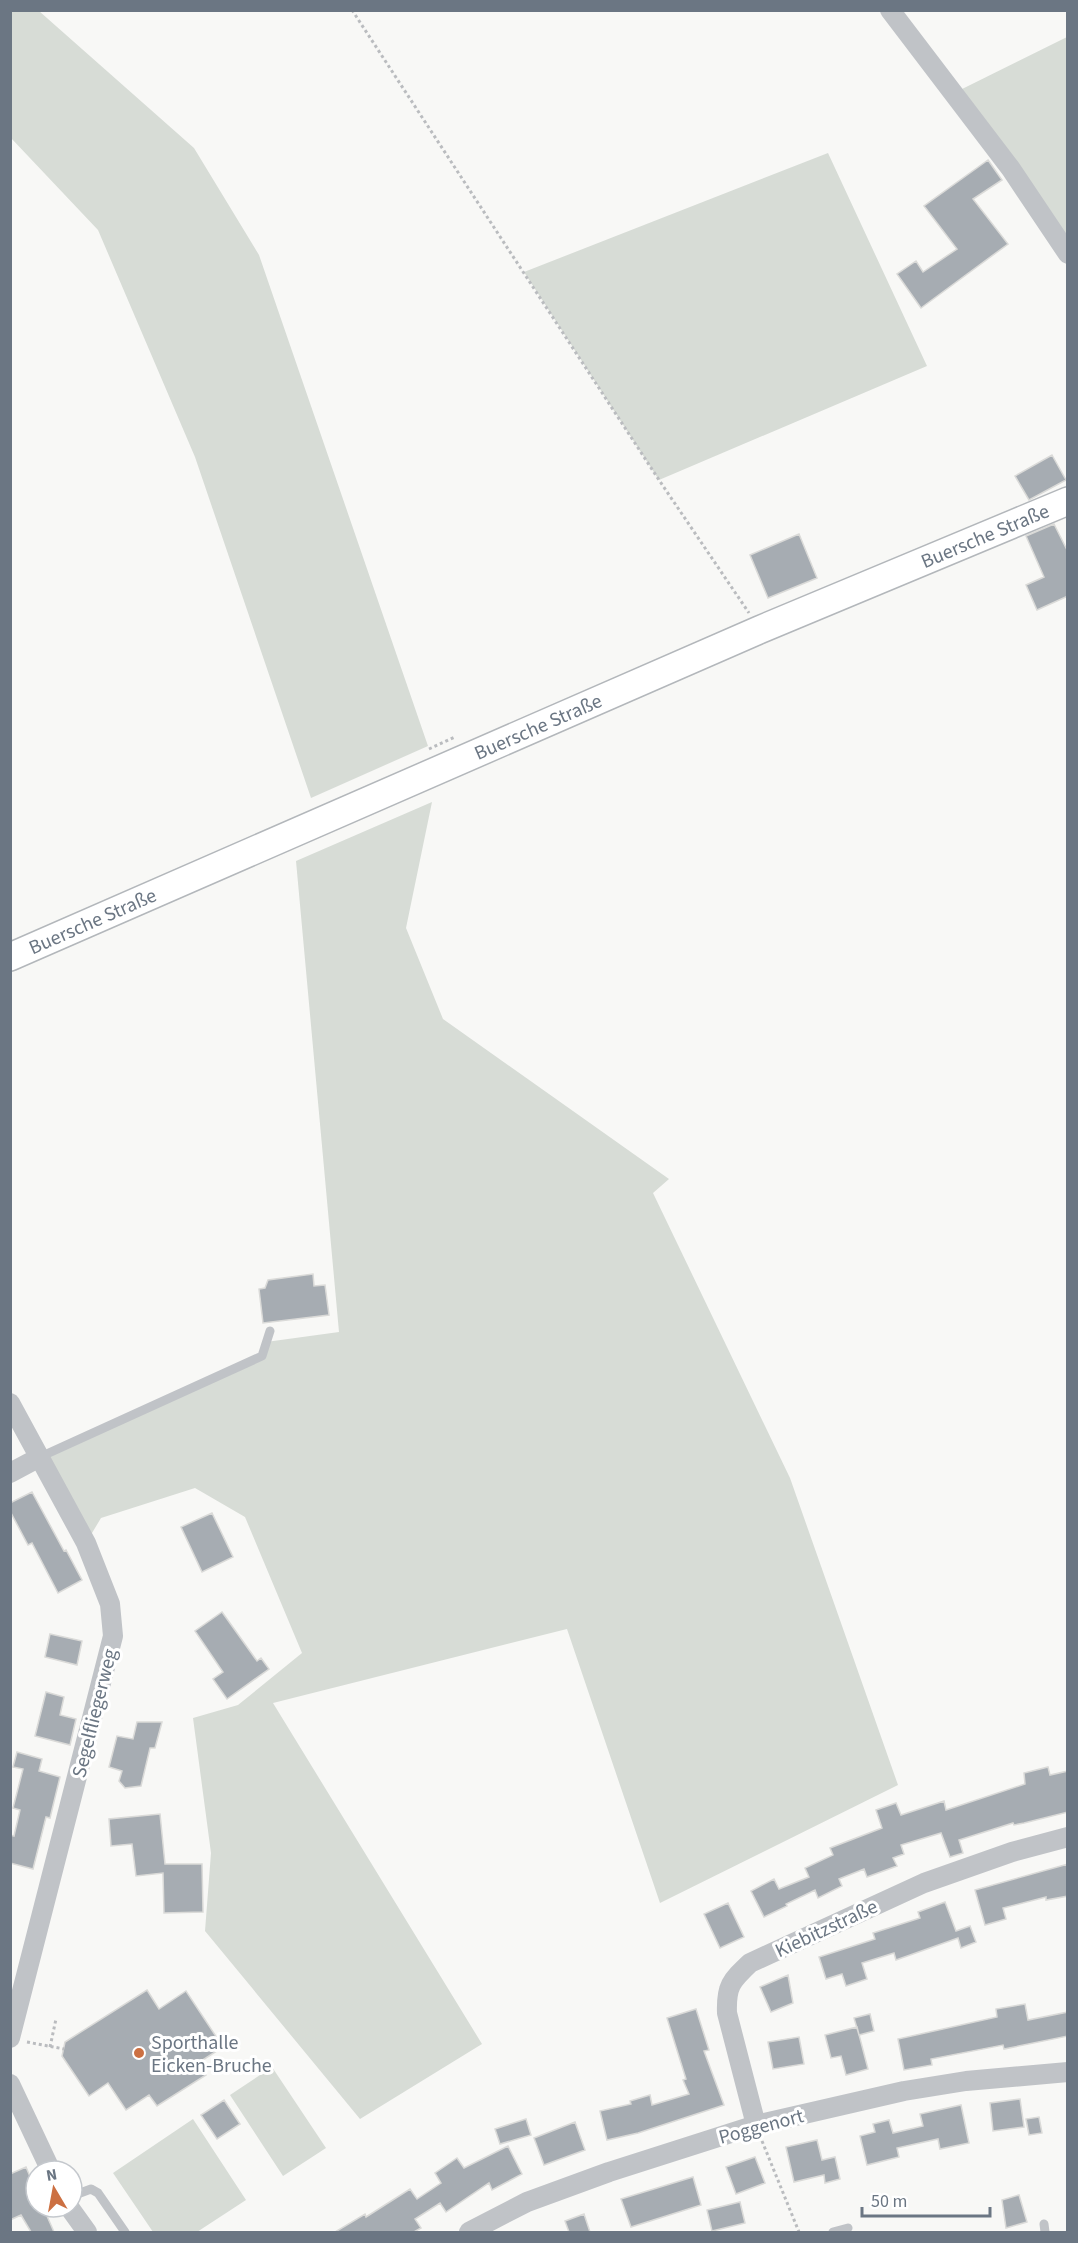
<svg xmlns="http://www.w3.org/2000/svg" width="1078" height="2243" font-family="'Source Sans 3',sans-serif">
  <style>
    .green { fill: #d7dcd6 }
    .building { fill: #a6acb2; stroke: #dadad8; stroke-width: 1.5 }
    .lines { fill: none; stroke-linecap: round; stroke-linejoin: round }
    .secondary-casing { stroke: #b3b7bb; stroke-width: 30 }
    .path { stroke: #babcbf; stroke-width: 3; stroke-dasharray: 3 3; stroke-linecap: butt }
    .service { stroke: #c0c3c7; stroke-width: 9 }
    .minor { stroke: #c0c3c7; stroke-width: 20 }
    .secondary { stroke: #fff; stroke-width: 27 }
    .poi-dot { fill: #cc7042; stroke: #fff; stroke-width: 2 }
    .labels { text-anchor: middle; stroke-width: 6; stroke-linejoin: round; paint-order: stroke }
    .street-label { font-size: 20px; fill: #6b7683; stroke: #fff }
    .poi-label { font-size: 20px; fill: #6b7683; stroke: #fff; text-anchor: start }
  </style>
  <rect width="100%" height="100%" fill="#f8f8f6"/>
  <!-- green -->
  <path class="green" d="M 11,10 L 39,11 L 194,148 L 259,255 L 428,746 L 311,798 L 195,457 L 98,230 L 11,138 Z
    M 1067,37 L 1067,254 L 954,93 Z
    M 828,153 L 927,366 L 659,480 L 524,272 Z
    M 432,802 L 406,928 L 443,1019 L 669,1179 L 653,1193 L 790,1478 L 898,1785 L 660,1903 L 567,1629 L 273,1703 L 482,2044 L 360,2119 L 205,1931 L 211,1853 L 193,1718 L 238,1705 L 302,1653 L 245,1517 L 195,1488 L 101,1518 L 86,1543 L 40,1457 L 262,1357 L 266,1342 L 339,1332 L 296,861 Z
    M 272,2067 L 326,2148 L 283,2176 L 230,2095 Z
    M 193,2119 L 246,2200 L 197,2232 L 153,2232 L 113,2173 Z"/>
  <!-- building -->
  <path class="building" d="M 988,160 L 1002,180 L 973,199 L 1008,244 L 921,308 L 897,274 L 916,261 L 923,272 L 957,249 L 924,206 Z
    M 1052,455 L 1066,480 L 1029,500 L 1015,476 Z
    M 1054,524 L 1068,552 L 1068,596 L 1037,610 L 1026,585 L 1044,577 L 1026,536 Z
    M 799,534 L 817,578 L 768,598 L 750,555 Z
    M 313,1274 L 314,1286 L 325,1285 L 329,1315 L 263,1323 L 259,1289 L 265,1288 L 268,1280 Z
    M 32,1492 L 64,1551 L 66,1550 L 82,1580 L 58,1593 L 32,1543 L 28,1545 L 10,1511 L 10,1503 Z
    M 212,1513 L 233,1557 L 202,1572 L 181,1527 Z
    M 222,1612 L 257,1661 L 261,1658 L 269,1669 L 227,1699 L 213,1679 L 223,1672 L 195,1631 Z
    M 50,1634 L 82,1641 L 77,1665 L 45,1657 Z
    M 46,1692 L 64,1697 L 60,1715 L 76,1719 L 70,1745 L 35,1736 Z
    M 137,1722 L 162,1722 L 155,1748 L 150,1748 L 141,1786 L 125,1788 L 119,1781 L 122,1771 L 109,1767 L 117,1736 L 133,1739 Z
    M 17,1752 L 42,1759 L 39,1771 L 60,1777 L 50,1818 L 46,1817 L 33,1869 L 10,1863 L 10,1835 L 14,1836 L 20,1810 L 13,1808 L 23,1769 L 13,1767 Z
    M 1048,1767 L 1050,1775 L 1068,1771 L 1068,1812 L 1024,1823 L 1014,1825 L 1013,1823 L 959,1840 L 963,1853 L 950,1857 L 941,1833 L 901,1845 L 904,1854 L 893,1858 L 897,1866 L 867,1877 L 864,1869 L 839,1879 L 842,1886 L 818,1898 L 815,1890 L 786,1904 L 787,1906 L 764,1917 L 751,1891 L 774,1879 L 779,1889 L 809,1877 L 805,1868 L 833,1855 L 830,1848 L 882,1828 L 876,1810 L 896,1803 L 901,1815 L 944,1801 L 946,1810 L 1025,1784 L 1024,1773 Z
    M 160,1814 L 165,1864 L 202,1864 L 203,1912 L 164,1913 L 163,1873 L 136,1876 L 132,1844 L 111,1846 L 109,1819 Z
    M 1068,1864 L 1068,1896 L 1046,1900 L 1046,1897 L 1003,1908 L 1006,1919 L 985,1925 L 975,1890 Z
    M 945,1902 L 956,1931 L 970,1926 L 976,1942 L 961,1948 L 958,1938 L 896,1960 L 894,1953 L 862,1963 L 867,1979 L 846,1986 L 842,1974 L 826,1979 L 819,1957 L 875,1939 L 873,1933 L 920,1918 L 918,1912 Z
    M 728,1903 L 744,1937 L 720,1948 L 704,1914 Z
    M 788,1975 L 793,2003 L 771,2012 L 760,1987 Z
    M 147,1990 L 159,2009 L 186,1991 L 223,2047 L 198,2063 L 206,2075 L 157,2106 L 149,2095 L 126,2110 L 108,2083 L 89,2096 L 62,2056 L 65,2042 Z
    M 1025,2004 L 1028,2020 L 1068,2012 L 1068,2036 L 1004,2049 L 1003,2045 L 931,2059 L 932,2065 L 904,2070 L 898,2039 L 997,2017 L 996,2009 Z
    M 696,2009 L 709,2050 L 704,2051 L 724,2105 L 638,2133 L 607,2140 L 600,2111 L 631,2104 L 630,2101 L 650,2095 L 652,2105 L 689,2094 L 683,2080 L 686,2079 L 667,2018 Z
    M 870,2014 L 874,2031 L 859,2035 L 854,2018 Z
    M 857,2027 L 868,2069 L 846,2075 L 841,2056 L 831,2058 L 825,2035 Z
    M 799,2037 L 804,2064 L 773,2069 L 768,2042 Z
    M 1020,2099 L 1024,2127 L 993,2131 L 990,2103 Z
    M 224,2100 L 240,2124 L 217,2139 L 201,2115 Z
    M 961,2105 L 969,2143 L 940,2149 L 938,2139 L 897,2148 L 899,2157 L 867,2165 L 860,2136 L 875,2132 L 873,2124 L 889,2120 L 893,2133 L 923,2126 L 920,2114 Z
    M 1039,2117 L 1042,2133 L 1029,2135 L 1026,2119 Z
    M 526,2119 L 531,2135 L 500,2144 L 495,2129 Z
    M 575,2122 L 585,2150 L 544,2165 L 534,2138 Z
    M 817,2140 L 822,2160 L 835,2157 L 840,2179 L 825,2183 L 824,2175 L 794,2182 L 786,2147 Z
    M 508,2146 L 522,2174 L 492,2190 L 489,2183 L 446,2212 L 440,2203 L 415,2219 L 421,2228 L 414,2232 L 335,2232 L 365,2214 L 366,2217 L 410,2189 L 417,2199 L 441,2183 L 435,2173 L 457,2158 L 464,2168 Z
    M 755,2157 L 765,2183 L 736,2194 L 726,2167 Z
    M 26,2167 L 36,2191 L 36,2207 L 43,2207 L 54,2232 L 31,2232 L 21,2215 L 10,2220 L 10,2174 Z
    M 693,2177 L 701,2205 L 631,2227 L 621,2199 Z
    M 1019,2195 L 1027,2222 L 1006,2228 L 1002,2200 Z
    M 740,2202 L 745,2223 L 712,2231 L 707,2210 Z
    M 584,2214 L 590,2232 L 569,2232 L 565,2221 Z"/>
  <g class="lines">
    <!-- secondary casing -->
    <g class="secondary-casing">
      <g id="secondary">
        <path id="s1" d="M 10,957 L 759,630 L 1068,501"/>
      </g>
    </g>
    <!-- path -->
    <path class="path" d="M 352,10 L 659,480 L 749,613
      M 429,749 L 455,737
      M 27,2042 L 64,2049
      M 50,2047 L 56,2019
      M 762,2141 L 799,2232"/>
    <!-- service -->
    <path class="service" d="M 40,1457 L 262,1356 L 270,1331
      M 72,2196 L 91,2189 L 98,2193 L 125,2232
      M 1044,2224 L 1045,2232
      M 833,2232 L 848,2228"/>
    <!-- minor -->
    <path class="minor" d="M 890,10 L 1011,169 L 1068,254
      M 10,1403 L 86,1543 L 110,1604 L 113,1636 L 10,2038
      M 10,1473 L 40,1457
      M 10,2084 L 51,2171
      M 756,2125 L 727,2013 C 726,1986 731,1981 750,1963 L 924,1883 L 1012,1852 L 1068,1837
      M 69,2207 L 87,2232
      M 469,2232 L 527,2202 L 609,2172 L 756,2125 L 904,2091 L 966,2081 L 1068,2072"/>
    <!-- secondary -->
    <use href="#secondary" class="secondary"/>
  </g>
  <!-- markers -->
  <circle class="poi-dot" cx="139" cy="2053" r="6"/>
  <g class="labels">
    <!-- street labels -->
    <g class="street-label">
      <text dy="7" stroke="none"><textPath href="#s1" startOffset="1062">Buersche Straße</textPath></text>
      <text dy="7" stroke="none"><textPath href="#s1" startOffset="576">Buersche Straße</textPath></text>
      <text dy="7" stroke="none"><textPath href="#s1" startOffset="90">Buersche Straße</textPath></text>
      <text transform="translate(94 1713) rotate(-76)" y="7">Segelfliegerweg</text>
      <text transform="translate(826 1928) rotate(-25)" y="7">Kiebitzstraße</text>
      <text transform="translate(761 2126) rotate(-15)" y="7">Poggenort</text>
    </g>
    <!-- poi labels -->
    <g class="poi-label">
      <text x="151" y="2049">Sporthalle<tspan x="151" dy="23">Eicken-Bruche</tspan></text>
    </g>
  </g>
  <!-- border -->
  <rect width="1078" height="2243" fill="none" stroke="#6b7683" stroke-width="24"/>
  <!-- north arrow -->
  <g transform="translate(54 2189) rotate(350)"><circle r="28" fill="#ffffff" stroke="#c4c8cd" stroke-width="1.5"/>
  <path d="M0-4.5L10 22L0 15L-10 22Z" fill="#cc7042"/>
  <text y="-9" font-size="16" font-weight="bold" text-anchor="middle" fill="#6b7683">N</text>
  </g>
  <!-- scale -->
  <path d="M862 2207v9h128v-9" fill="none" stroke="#6b7683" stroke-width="3"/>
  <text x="871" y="2207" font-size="18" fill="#6b7683" stroke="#ffffff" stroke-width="4.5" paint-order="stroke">50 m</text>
</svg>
